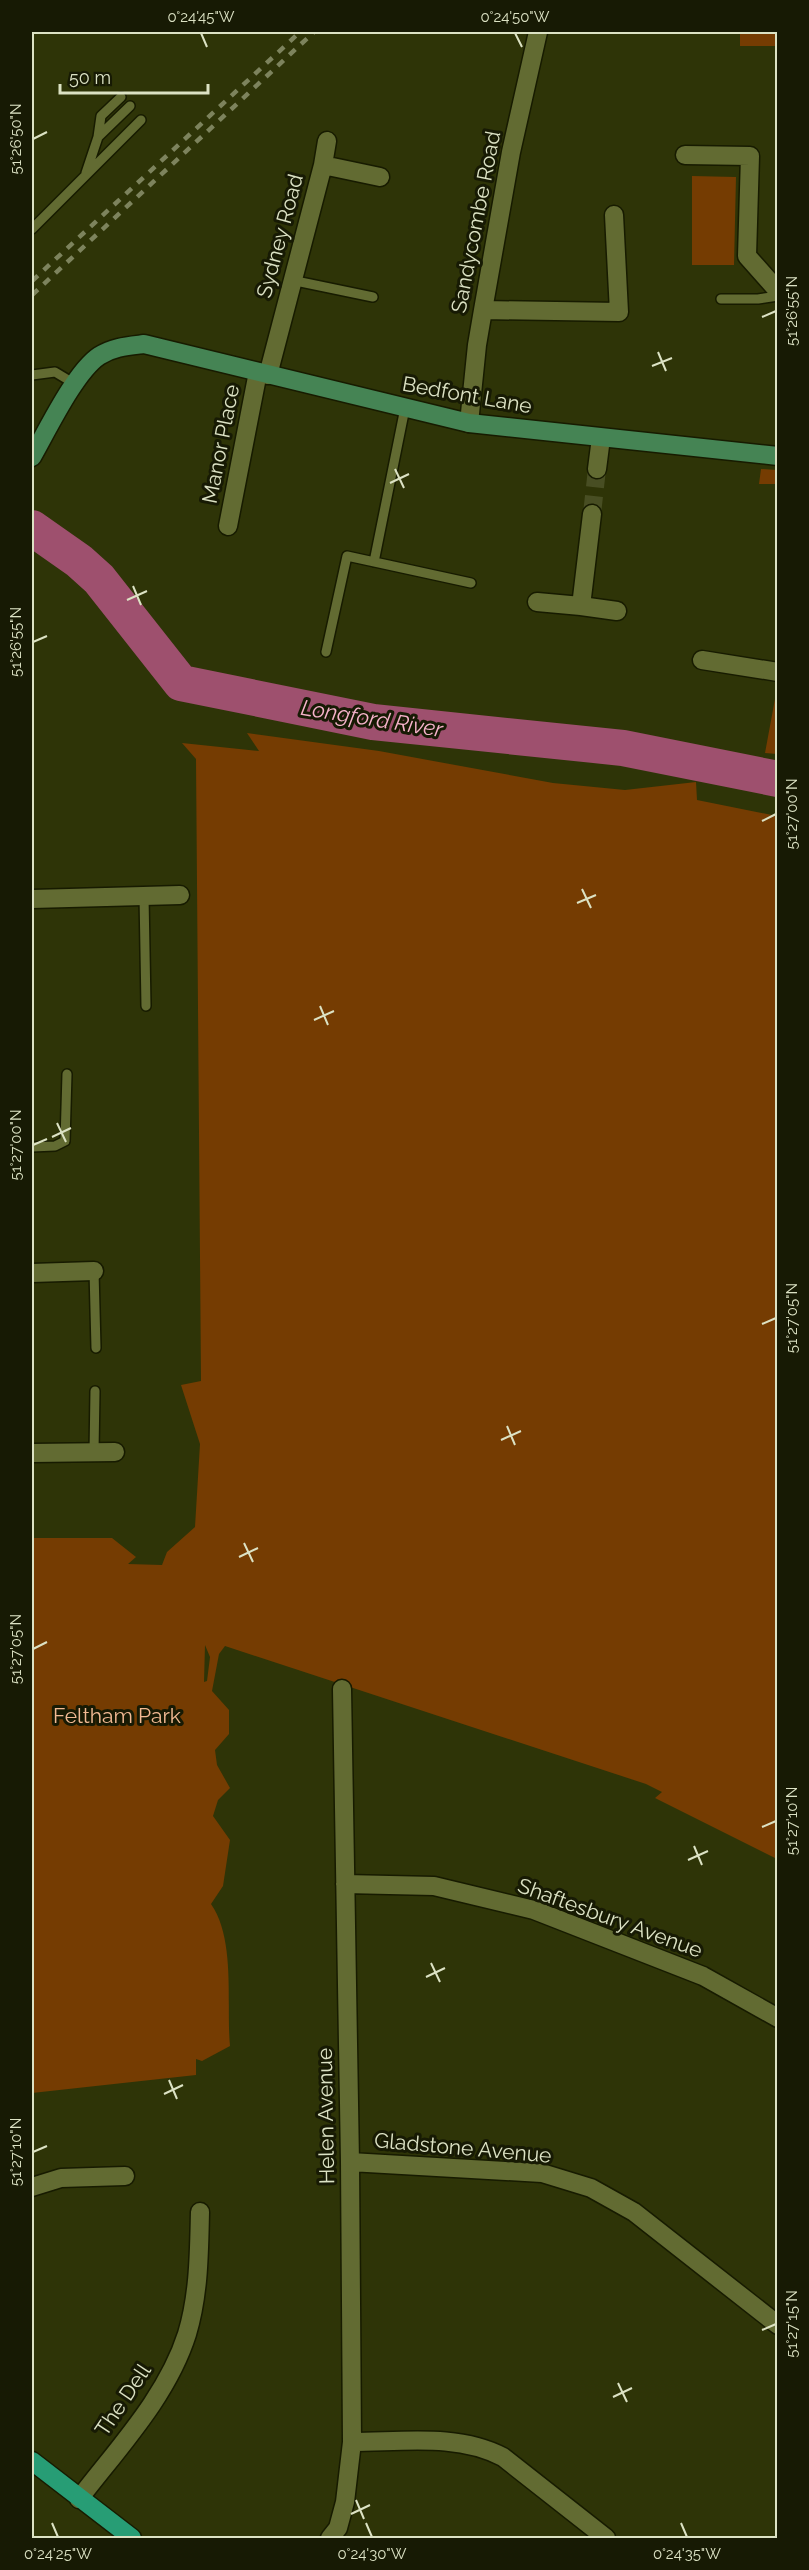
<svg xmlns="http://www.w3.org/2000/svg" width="809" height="2570" font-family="Raleway,sans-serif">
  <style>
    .green { fill: #753c02; fill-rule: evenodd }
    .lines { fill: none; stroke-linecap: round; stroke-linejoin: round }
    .river { stroke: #9e506e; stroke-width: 36 }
    .street-tunnel { stroke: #484e23; stroke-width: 18; stroke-dasharray: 18 9; stroke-linecap: butt }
    .lane-casing { stroke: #171b00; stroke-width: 12 }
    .street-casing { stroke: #171b00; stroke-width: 21 }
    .secondary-casing { stroke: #171b00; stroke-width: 21 }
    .primary-casing { stroke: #171b00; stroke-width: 21 }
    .lane { stroke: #626b32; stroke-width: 9 }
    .street { stroke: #626b32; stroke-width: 18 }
    .secondary { stroke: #458454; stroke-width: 18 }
    .primary { stroke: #279d75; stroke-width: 18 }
    .rail { stroke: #7d835d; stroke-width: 4.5; stroke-dasharray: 8 8; stroke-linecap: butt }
    .ticks { fill: none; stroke: #dce2c4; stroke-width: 2 }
    .labels { text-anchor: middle; stroke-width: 6; stroke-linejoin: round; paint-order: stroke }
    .street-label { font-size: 21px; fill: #dce2c4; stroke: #171a04 }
    .park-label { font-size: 21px; fill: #f2ba93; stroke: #171a04 }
    .water-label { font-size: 22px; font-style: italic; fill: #f6b2ca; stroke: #171a04 }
    .neatline { fill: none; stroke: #dce2c4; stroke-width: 2 }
    .ticks-label { font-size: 15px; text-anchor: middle; fill: #dce2c4 }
  </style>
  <rect width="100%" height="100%" fill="#2e3407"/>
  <!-- green -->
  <path class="green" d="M 740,32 L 777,32 L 777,44 L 775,46 L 740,46 Z
    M 692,176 L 736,177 L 734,265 L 692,265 Z
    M 761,469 L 777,470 L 777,484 L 759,484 Z
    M 777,688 L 777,754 L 765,753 Z
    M 247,733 L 379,751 L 553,783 L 625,790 L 696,782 L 697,800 L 777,816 L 777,1859 L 655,1798 L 662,1792 L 646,1784 L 225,1646 L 219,1654 L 212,1691 L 229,1710 L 229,1734 L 215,1750 L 217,1765 L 230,1788 L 218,1800 L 213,1816 L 230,1840 L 223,1886 L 211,1904 C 236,1940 226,2004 230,2046 L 202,2061 L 196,2059 L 196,2075 L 32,2093 L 32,1538 L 112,1538 L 136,1557 L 128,1564 L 162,1565 L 167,1552 L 195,1527 L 200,1444 L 181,1385 L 201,1381 L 196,759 L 182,743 L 259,751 ZM 205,1645 L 210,1657 L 207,1681 L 204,1682 Z"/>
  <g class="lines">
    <!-- river -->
    <path class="river" d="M 32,528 L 79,561 L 99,579 L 181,683 L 373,722 L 623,748 L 778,779"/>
    <!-- street-tunnel -->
    <path class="street-tunnel" d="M 592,514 L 597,469"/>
    <!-- lane casing -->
    <g class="lane-casing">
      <path id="lane" d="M 98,137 L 101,116 L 121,97
        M 86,173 L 98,137 L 130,106
        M 32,229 L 141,120
        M 291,280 L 373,297
        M 721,299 L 758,299 L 778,296
        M 32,375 L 55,372 L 75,384
        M 374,562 L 405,408
        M 326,652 L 347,556 L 471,583
        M 144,896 L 146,1006
        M 32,1147 L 55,1146 L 65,1141 L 67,1074
        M 94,1271 L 96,1348
        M 94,1452 L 95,1391"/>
    </g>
    <!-- street casing -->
    <g class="street-casing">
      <path id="street" d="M 685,155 L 750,156 L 747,256 L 778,291
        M 323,165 L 380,177
        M 483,310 L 619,312 L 614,215
        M 268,375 L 323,165 L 327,141
        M 469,423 L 477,345 L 483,310 L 511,152 L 538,32
        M 597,469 L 601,438
        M 228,526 L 258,372
        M 537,602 L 581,606 L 592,514
        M 581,606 L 617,611
        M 702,660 L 778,672
        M 32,899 L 180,895
        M 32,1273 L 94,1271
        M 32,1453 L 115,1452
        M 345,1884 L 434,1886 L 534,1910 L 703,1976 L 778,2018
        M 350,2162 L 542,2173 L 591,2188 L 634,2212 L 778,2325
        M 32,2187 L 61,2178 L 125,2176
        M 352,2442 C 401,2442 458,2433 503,2457 L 606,2538
        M 79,2499 C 118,2448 167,2397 187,2334 C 199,2294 199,2253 200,2212
        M 330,2538 L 338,2528 L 345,2502 L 352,2442 L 350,2162 L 342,1689"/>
    </g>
    <!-- secondary casing -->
    <g class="secondary-casing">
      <path id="secondary" d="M 32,457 C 47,431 75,372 99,356 C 113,347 128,346 144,344 L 469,423 L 778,456"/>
    </g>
    <!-- primary casing -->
    <g class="primary-casing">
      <path id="primary" d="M 32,2461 L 132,2538"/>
    </g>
    <!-- lane -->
    <use href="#lane" class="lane"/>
    <!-- street -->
    <use href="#street" class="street"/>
    <!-- secondary -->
    <use href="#secondary" class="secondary"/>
    <!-- primary -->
    <use href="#primary" class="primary"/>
    <!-- rail -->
    <path class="rail" d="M 32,281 L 300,32
      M 32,295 L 314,32"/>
  </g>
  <!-- ticks -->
  <path class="ticks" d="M 201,33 L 207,47M 515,33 L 522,47M 33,139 L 47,132M 762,317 L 776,311M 658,352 L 666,371M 652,366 L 672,358M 395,469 L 404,488M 390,483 L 409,474M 133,586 L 141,605M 127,600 L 147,591M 33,642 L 47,636M 762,821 L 776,814M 582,889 L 591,908M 577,903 L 596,895M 320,1006 L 328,1025M 314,1020 L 334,1011M 57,1123 L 66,1142M 52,1137 L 71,1128M 33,1145 L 47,1139M 762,1324 L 776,1318M 507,1426 L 515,1445M 501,1440 L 521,1431M 244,1543 L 253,1562M 239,1557 L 258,1548M 33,1649 L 47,1642M 762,1827 L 776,1821M 694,1846 L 702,1865M 688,1860 L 708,1851M 431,1963 L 440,1982M 426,1977 L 445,1968M 169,2080 L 177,2099M 164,2094 L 183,2085M 33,2152 L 47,2146M 762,2330 L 776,2324M 618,2383 L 627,2402M 613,2397 L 632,2388M 356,2500 L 364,2519M 351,2514 L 370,2505M 52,2523 L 58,2537M 366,2523 L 372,2537M 681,2523 L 687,2537"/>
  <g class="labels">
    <!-- street labels -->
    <g class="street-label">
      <text transform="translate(476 222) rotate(-79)" y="7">Sandycombe Road</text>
      <text transform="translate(280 236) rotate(-75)" y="7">Sydney Road</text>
      <text transform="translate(467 395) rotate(10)" y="7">Bedfont Lane</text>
      <text transform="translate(221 444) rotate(-79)" y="7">Manor Place</text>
      <text transform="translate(610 1918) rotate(20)" y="7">Shaftesbury Avenue</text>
      <text transform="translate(326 2116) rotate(-91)" y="7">Helen Avenue</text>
      <text transform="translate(463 2148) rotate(5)" y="7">Gladstone Avenue</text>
      <text transform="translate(123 2400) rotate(-56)" y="7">The Dell</text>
    </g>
    <!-- park labels -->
    <g class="park-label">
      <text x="117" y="1723">Feltham Park</text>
    </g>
    <!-- water labels -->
    <g class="water-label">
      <text transform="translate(372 718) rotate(9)" y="8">Longford River</text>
    </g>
  </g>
  <!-- border -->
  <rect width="809" height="2570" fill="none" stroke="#171a04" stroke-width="66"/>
  <!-- scale -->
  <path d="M60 84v9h148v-9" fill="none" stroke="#dce2c4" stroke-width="3"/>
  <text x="69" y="84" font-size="18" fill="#dce2c4" stroke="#171a04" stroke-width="4.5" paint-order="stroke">50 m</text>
  <rect x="33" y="33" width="743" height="2504" class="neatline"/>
  <g class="ticks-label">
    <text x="201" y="22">0°24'45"W</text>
    <text x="515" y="22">0°24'50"W</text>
    <text transform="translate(16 139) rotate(-90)" y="5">51°26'50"N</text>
    <text transform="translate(792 311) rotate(-90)" y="5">51°26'55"N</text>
    <text transform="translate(16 642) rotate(-90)" y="5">51°26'55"N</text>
    <text transform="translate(792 814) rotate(-90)" y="5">51°27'00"N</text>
    <text transform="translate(16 1145) rotate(-90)" y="5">51°27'00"N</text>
    <text transform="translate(792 1318) rotate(-90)" y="5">51°27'05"N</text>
    <text transform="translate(16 1649) rotate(-90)" y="5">51°27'05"N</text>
    <text transform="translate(792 1821) rotate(-90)" y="5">51°27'10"N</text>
    <text transform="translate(16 2152) rotate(-90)" y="5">51°27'10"N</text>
    <text transform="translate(792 2324) rotate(-90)" y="5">51°27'15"N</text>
    <text x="58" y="2559">0°24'25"W</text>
    <text x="372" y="2559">0°24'30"W</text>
    <text x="687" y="2559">0°24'35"W</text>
  </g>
</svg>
